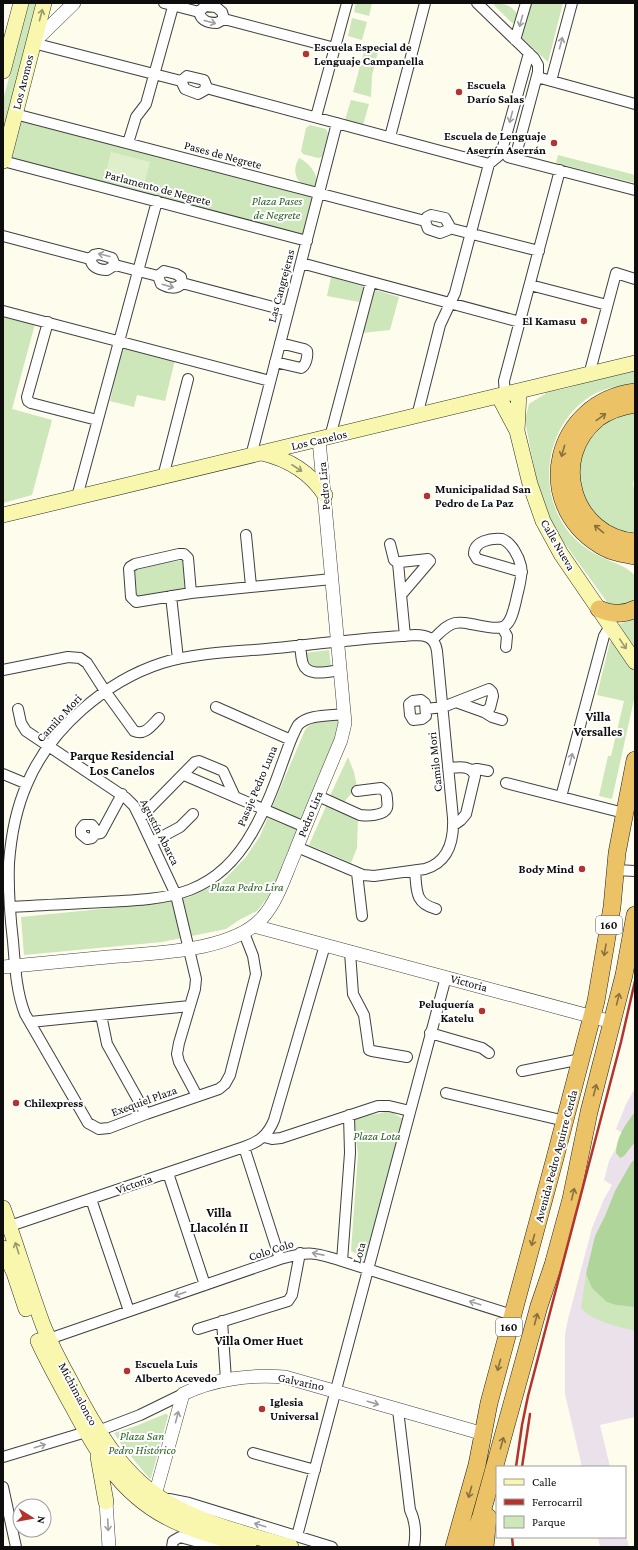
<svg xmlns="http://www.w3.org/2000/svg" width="638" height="1550" font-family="'Crimson Pro',serif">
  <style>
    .industrial { fill: #ebe1eb }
    .green { fill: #cde6ba }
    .forest { fill: #b0d59a }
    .pitch { fill: #dfeecb }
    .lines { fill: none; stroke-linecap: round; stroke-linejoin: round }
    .minor-casing { stroke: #404040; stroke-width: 12 }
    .tertiary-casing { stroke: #404040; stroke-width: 14 }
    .secondary-casing { stroke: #2f2f2f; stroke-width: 16 }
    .trunk-casing { stroke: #1e1e1e; stroke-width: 18 }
    .minor { stroke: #fff; stroke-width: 10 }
    .tertiary { stroke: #fff; stroke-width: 13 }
    .secondary { stroke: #f9f7ad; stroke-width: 15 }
    .trunk { stroke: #ecc266; stroke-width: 17 }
    .rail { stroke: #b3332e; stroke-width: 2.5 }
    .oneway { stroke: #9b996d }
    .oneway2 { stroke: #9e9e9e }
    .oneway3 { stroke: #88713e }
    .poi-dot { fill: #b3332e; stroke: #fff; stroke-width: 1.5 }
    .labels { text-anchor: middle; stroke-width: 4; stroke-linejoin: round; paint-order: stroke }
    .shield { fill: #fff; stroke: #565656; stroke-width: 1 }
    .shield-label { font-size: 11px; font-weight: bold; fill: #0d0d0d }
    .poi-label { font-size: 12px; font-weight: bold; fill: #0d0d0d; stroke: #fff; text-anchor: start }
    .street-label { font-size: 12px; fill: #0d0d0d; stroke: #fff }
    .park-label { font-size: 12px; font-style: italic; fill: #296022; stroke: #fff }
    .neighbourhood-label { font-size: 13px; font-weight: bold; fill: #0d0d0d; stroke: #fff }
  </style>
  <rect width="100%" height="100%" fill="#fefced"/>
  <!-- industrial -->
  <path class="industrial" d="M 635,1088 L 635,1417 L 600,1425 L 610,1467 L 582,1467 L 565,1394 L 565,1334 L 568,1319 L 592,1228 L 604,1199 L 612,1185 L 604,1180 L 609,1161 L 624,1134 L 616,1129 L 626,1104 Z
    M 625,1532 L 629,1547 L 600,1547 L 598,1537 L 625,1537 Z"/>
  <!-- green -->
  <path class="green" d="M 29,3 L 39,3 L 3,138 L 3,100 Z
    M 356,3 L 372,3 L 369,16 L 354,12 Z
    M 494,3 C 504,3 511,5 517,14 L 515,23 L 512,23 L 494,5 Z
    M 529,3 L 563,3 L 548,62 L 520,36 Z
    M 352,18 L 367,22 L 362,40 L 348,36 Z
    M 364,44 L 379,48 L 372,75 L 371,97 L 353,92 L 365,48 L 364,47 Z
    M 351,100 L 369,104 L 363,125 L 345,120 Z
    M 17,118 L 313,196 L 303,237 L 6,158 Z
    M 310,125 L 326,129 L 328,133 L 322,157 L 318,158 L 303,154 L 301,151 L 306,128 Z
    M 558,155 L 635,175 L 635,183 L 556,163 Z
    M 299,158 C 309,162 323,179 314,189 C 298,185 290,174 299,158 Z
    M 331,277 L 399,297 L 390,330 L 361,333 L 370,304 L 327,296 Z
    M 3,317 L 35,324 L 12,409 L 52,420 L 32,495 L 3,503 Z
    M 122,348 L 175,360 L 165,401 L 137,395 L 134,407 L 110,401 Z
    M 635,370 L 635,383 C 619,386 602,388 589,397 C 543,428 535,498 574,538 C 581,545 591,552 601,557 C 613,563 626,565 635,576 L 635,600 L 627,606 L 613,606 L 607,602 L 555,530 L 539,489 L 531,452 L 525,420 L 529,404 L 548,392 L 568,388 L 600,378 Z
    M 635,411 L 635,472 L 633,484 L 635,494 L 635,534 L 621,532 L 598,520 L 581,492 L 579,467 L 584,447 L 594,431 L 616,416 Z
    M 183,560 L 185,589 L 141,597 L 137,595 L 135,571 L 139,567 Z
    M 635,619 L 635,651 L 619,624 Z
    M 614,640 L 635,672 L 635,695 L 612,799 L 599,796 L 608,756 L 611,756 L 624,701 L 597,695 L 610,642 Z
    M 329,650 L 331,666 L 316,668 L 311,666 L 305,653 Z
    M 337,719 L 340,724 L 277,880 L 268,897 L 257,911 L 239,920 L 226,929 L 162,942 L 24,955 L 21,917 L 160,903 L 189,897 L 222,882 L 246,857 L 260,836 L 305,730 C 312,720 326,721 337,719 Z
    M 348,757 L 354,772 L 357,787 L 344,802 L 330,796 Z
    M 327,804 L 358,818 L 357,848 L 351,863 L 309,845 Z
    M 390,1111 L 403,1119 L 369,1259 L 351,1251 L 358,1154 L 353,1119 Z
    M 586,1274 L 588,1280 L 616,1305 L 635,1307 L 635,1331 C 617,1326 594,1322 581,1308 Z
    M 165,1414 L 167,1414 L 168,1416 L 151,1478 L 150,1479 L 122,1446 L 114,1433 L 136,1426 Z"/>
  <!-- forest -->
  <path class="forest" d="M 635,1112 L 635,1142 L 624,1156 L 620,1158 L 616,1153 C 616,1138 626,1123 635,1112 Z
    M 635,1159 L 635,1307 L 616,1305 L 607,1302 L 592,1288 L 586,1274 L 595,1236 L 605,1216 L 615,1191 L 631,1163 Z"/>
  <!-- pitch -->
  <path class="pitch" d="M 111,152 L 150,162 L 144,185 L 105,175 Z"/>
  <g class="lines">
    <!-- minor casing -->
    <g class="minor-casing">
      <path id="minor" d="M 164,3 L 199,12
        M 477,3 L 534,58 L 538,65 L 538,72 L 515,158
        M 199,12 L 205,6 L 216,7 L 222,12 L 224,19
        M 199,12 C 201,21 208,23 217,23 L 224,19
        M 224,19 L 335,48
        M 515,40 L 526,3
        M 33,43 L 181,81
        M 187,76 L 204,80 L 206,85 L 205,90 L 198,94 L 185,89 L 181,81 Z
        M 537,77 L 635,104
        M 551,81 L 572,3
        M 206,88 L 489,164
        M 15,114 L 425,221
        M 316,117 L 347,3
        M 390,137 L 425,3
        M 128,143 L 136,117 L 146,104 L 174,3
        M 501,154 L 529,53
        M 508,157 L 635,190
        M 3,161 L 307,241
        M 431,215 L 445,218 L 449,225 L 448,230 L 440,233 L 428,229 L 425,221 L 427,217 Z
        M 449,228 L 539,251
        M 3,236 L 90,259
        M 90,259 L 94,255 L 99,254 L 112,258 L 115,265
        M 90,259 C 92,268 99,270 107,270 L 115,265
        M 301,263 L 520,322
        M 115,265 L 158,276
        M 158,276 L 161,284 C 168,288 177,290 182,283
        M 158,276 L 164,271 L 176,274 L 181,277 L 182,283
        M 182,283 L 288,311
        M 530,285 L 607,305
        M 3,311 L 270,381
        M 48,322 L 27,397 L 28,401 L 31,403 L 97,420
        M 275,362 L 301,368 C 306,366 308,356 307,351 L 304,349 L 280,343
        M 589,375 L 616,273 L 635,279
        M 505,395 L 504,381 L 560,170
        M 417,416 L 440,325 L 455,293 L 489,164 L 501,154
        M 330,437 L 371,282
        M 251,456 L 337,123
        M 163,477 L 188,379
        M 77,497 L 157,201
        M 246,535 L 251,586
        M 390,544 L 394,560 L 398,563 L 405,636
        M 398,563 L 400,562 L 428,559 L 430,561 L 401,595
        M 191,593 L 188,558 L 184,554 L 179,554 L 135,564 L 130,567 L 129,569 L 131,597 L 136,602 L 191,593 L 332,579
        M 171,596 L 178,659
        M 502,627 L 507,636 L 506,647
        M 433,639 C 440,633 446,625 455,623 C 460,622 466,623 471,624 C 505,630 509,634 517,596 C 519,587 523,575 521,566 C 519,557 512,543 502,539 C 491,538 474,541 474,554 L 477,559 L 522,572
        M 300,645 C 301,651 301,659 303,664 C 308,678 330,671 341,670
        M 3,670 L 68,657 L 80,658 L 87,663 L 105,691 L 134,731 C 145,736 152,725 159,718
        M 421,700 L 425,703 L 426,716 L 422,719 L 413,720 L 410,715 L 409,704 L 413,701 Z
        M 456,702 L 484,712 L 492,717 L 502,720
        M 216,707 L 291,740
        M 18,709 L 21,723 L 26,731 L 126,798 L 134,806 L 140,818 L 176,895 L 196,979 L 195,989 L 179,1043 L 177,1054 L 179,1062 L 197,1096
        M 426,709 L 443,707 L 489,689 L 492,692 L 493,696 L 490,708 L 484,712
        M 449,768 C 459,767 471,765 475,776 L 466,814 L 461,820 L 454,825
        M 472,770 L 477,769 L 488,771
        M 3,774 L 27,784
        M 184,775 L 305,827
        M 506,783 L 624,813
        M 318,796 L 360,815 C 367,816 384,816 387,808 C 388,805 387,801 387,798 C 387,793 385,791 381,788 L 357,791
        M 561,797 L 604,636 L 607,631 L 612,627
        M 140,818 L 195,762 L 199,761 L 223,771 L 235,797
        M 95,834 L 95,829 L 92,825 L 84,825 L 81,829 L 81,834 L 87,839 L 92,838 L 95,834 L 101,833 L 122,794
        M 152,842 L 180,827 L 193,814
        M 616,870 L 635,871
        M 415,871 C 417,890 414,903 436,909
        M 357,873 L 362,916
        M 10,907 C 41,905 72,904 104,902 C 171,899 217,896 253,831 C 265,810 274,787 282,764 C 287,751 291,737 298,725 C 309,714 330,716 344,714
        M 244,933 L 253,956 L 256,974 L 230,1075 L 225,1084 L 219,1089 L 146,1114 L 109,1128 L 99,1129 L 88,1123 L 25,1014 C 16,991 15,965 13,941 C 10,915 8,889 9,863 C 11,836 16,809 27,784 C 50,729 106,681 162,663 C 195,653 232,652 266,649 C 316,644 365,638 415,635 C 427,635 435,638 437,651 L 453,818 C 454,840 449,862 425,869 L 374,876 L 363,875 L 297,847
        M 350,952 L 353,994 L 364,1015 L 369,1050 L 372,1051 L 407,1057
        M 101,1015 L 107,1044 L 146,1114
        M 30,1022 L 190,1006
        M 430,1033 L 482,1048 L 489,1053
        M 522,1071 L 581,1059
        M 446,1093 L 565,1121
        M 264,1137 L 272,1139 L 281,1138 L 378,1106 L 389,1106 L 410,1111
        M 244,1147 L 280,1259
        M 168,1173 L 205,1285
        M 91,1199 L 129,1311
        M 4,1228 L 244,1147 C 259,1142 268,1135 274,1120 L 325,945
        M 342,1261 L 350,1153 L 349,1115
        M 222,1321 L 226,1380
        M 198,1329 L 288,1301 L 292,1295 L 300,1253
        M 43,1341 L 280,1259 C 309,1251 314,1252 342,1261 L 512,1315
        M 398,1410 L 410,1510 C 416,1522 416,1535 414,1547
        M 98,1431 L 140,1415 L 183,1394
        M 253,1453 L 315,1470
        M 3,1457 L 86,1432
        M 3,1487 L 16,1547
        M 169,1499 L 189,1503 L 332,1547
        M 297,1536 L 446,977
        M 172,1547 L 173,1541 L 180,1537 L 217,1547"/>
    </g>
    <!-- tertiary casing -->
    <g class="tertiary-casing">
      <path id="tertiary" d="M 33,43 L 74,3
        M 254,926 L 612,1022
        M 3,967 C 38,964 73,960 108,957 C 152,953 234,952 263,917 C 278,900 285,875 294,855 C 309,816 325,778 341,740 L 345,723 L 319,440
        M 155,1495 L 183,1394 C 213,1379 252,1374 285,1377 L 484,1434
        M 106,1502 L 109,1547"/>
    </g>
    <!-- secondary casing -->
    <g class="secondary-casing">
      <path id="secondary" d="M 3,71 L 21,3
        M 3,161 L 44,3
        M 519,392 L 517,431 L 530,484 L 543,521 L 561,554 L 635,662
        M 499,397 L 517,431
        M 262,453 C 287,459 310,472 325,495
        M 3,515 L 635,363
        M 3,1208 C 17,1247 29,1287 43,1325 C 51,1345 61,1364 71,1382 C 96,1430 124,1480 174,1506 C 210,1526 252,1535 291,1547
        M 3,1248 L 14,1273 L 26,1309
        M 38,1341 C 48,1363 60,1384 72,1406 C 96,1451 119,1492 166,1517 C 192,1531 221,1538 249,1547
        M 98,1457 L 106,1502"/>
    </g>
    <!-- trunk casing -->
    <g class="trunk-casing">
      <path id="trunk" d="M 635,392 C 555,402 530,502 600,545 C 611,552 623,554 635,556
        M 635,404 C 622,406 609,410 598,418 C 548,458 573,537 635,542
        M 599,609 C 611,614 624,615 635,609
        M 454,1547 L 477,1465 L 489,1403 L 555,1158 L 596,1001 L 612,907 L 617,853 L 635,760
        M 470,1547 L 481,1516 L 539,1306 L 553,1265 L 571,1199 L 589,1112 L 624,975 L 635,915
        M 485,1547 L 488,1517"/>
    </g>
    <!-- minor -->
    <use href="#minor" class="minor"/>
    <!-- tertiary -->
    <use href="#tertiary" class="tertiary"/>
    <!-- secondary -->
    <use href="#secondary" class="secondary"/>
    <!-- trunk -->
    <use href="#trunk" class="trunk"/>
    <!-- rail -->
    <path class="rail" d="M 516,1467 L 522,1425 L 528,1396 L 621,1042 L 635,981
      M 522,1467 L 530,1414
      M 512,1537 L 513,1547"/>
  </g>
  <!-- one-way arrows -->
  <defs><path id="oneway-shaft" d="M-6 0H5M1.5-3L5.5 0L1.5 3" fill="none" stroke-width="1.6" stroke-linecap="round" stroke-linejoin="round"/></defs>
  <g class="oneway">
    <use href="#oneway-shaft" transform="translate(41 15) rotate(-75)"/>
    <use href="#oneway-shaft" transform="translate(297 468) rotate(33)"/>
    <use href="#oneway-shaft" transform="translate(623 644) rotate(56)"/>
    <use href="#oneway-shaft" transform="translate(17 1248) rotate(-108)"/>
  </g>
  <g class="oneway2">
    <use href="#oneway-shaft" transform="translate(521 21) rotate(105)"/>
    <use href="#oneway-shaft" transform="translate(210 22) rotate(15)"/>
    <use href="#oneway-shaft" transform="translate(561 43) rotate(-75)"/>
    <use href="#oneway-shaft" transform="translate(511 117) rotate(105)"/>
    <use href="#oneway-shaft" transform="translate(104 255) rotate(-166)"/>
    <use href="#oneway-shaft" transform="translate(168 286) rotate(16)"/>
    <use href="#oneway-shaft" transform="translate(571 759) rotate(-75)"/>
    <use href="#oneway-shaft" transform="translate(318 1254) rotate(-169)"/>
    <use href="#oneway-shaft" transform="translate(180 1294) rotate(161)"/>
    <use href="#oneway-shaft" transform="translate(475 1303) rotate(-162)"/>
    <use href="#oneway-shaft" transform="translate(373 1403) rotate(16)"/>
    <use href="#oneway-shaft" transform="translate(177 1417) rotate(-75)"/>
    <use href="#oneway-shaft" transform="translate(40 1446) rotate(-17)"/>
    <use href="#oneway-shaft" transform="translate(108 1525) rotate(87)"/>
    <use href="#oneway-shaft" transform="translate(260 1525) rotate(-163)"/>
  </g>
  <g class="oneway3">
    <use href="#oneway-shaft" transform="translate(601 417) rotate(-36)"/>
    <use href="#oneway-shaft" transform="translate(563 451) rotate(106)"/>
    <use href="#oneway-shaft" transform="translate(599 529) rotate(-141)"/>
    <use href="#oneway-shaft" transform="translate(605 950) rotate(100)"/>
    <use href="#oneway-shaft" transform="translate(618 999) rotate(-76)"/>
    <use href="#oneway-shaft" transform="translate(595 1090) rotate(-75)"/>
    <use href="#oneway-shaft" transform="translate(573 1194) rotate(-76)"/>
    <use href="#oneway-shaft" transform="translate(533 1240) rotate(105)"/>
    <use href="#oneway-shaft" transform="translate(536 1319) rotate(-75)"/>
    <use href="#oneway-shaft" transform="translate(499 1365) rotate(105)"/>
    <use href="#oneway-shaft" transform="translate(502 1443) rotate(-74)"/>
    <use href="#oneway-shaft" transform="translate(470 1492) rotate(106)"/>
  </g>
  <!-- markers -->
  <g class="poi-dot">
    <circle cx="306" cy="54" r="4"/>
    <circle cx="459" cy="92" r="4"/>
    <circle cx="554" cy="143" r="4"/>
    <circle cx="584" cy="321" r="4"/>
    <circle cx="427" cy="496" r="4"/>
    <circle cx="582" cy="869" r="4"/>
    <circle cx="482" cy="1011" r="4"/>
    <circle cx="16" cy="1103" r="4"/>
    <circle cx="127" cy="1371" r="4"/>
    <circle cx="262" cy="1409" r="4"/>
  </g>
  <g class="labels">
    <!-- shield labels -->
    <g class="shield">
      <rect x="596" y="916" width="26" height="18" rx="3"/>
      <rect x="496" y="1318" width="26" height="18" rx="3"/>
    </g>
    <g class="shield-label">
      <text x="609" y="929">160</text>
      <text x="509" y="1331">160</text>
    </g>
    <!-- poi labels -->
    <g class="poi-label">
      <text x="314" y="51">Escuela Especial de<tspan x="314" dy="14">Lenguaje Campanella</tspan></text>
      <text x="467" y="89">Escuela<tspan x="467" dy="14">Darío Salas</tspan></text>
      <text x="546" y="140" text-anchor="end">Escuela de Lenguaje<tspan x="546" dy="14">Aserrín Aserrán</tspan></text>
      <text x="576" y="325" text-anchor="end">El Kamasu</text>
      <text x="435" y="493">Municipalidad San<tspan x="435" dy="14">Pedro de La Paz</tspan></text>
      <text x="574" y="873" text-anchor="end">Body Mind</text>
      <text x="474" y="1008" text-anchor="end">Peluquería<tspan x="474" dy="14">Katelu</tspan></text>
      <text x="24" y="1107">Chilexpress</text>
      <text x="135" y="1368">Escuela Luis<tspan x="135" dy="14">Alberto Acevedo</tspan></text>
      <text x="270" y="1406">Iglesia<tspan x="270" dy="14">Universal</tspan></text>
    </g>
    <!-- street labels -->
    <g class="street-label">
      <text transform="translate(23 82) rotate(-76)" y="4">Los Aromos</text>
      <text transform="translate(223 155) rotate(15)" y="4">Pases de Negrete</text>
      <text transform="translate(158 188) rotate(15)" y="4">Parlamento de Negrete</text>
      <text transform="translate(281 286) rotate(-75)" y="4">Las Cangrejeras</text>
      <text transform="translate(319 440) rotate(-13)" y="4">Los Canelos</text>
      <text transform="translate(324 486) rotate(-95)" y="4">Pedro Lira</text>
      <text transform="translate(558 545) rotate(60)" y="4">Calle Nueva</text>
      <text transform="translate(59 718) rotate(-47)" y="4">Camilo Mori</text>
      <text transform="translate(435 762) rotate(-96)" y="4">Camilo Mori</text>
      <text transform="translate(257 786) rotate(-67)" y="4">Pasaje Pedro Luna</text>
      <text transform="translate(310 814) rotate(-68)" y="4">Pedro Lira</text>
      <text transform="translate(160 832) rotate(63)" y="4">Agustín Abarca</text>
      <text transform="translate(469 983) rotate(15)" y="4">Victoria</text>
      <text transform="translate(144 1101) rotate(-20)" y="4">Exequiel Plaza</text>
      <text transform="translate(556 1156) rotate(-75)" y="4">Avenida Pedro Aguirre Cerda</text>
      <text transform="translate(134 1184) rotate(-19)" y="4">Victoria</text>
      <text transform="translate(271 1250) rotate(-18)" y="4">Colo Colo</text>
      <text transform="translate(359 1253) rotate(-75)" y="4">Lota</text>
      <text transform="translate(301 1382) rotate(12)" y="4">Galvarino</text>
      <text transform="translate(78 1394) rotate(62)" y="4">Michimalonco</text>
    </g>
    <!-- park labels -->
    <g class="park-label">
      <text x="277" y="205">Plaza Pases<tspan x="277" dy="14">de Negrete</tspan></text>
      <text x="247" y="891">Plaza Pedro Lira</text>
      <text x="377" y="1140">Plaza Lota</text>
      <text x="142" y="1440">Plaza San<tspan x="142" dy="14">Pedro Histórico</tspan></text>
    </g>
    <!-- neighbourhood labels -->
    <g class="neighbourhood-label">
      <text x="598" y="721">Villa<tspan x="598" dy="15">Versalles</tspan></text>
      <text x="122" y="760">Parque Residencial<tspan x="122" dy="15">Los Canelos</tspan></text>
      <text x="219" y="1217">Villa<tspan x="219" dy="15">Llacolén II</tspan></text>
      <text x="259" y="1345">Villa Omer Huet</text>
    </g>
  </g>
  <!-- border -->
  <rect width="638" height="1550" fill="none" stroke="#0d0d0d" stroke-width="8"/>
  <!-- legend -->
  <rect x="496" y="1466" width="130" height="72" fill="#ffffff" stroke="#9e9e9e"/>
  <rect x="504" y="1479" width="20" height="6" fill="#f9f7ad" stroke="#9e9e9e"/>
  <text x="532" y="1486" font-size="12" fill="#0d0d0d">Calle</text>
  <rect x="504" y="1499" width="20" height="6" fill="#b3332e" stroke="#9e9e9e"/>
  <text x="532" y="1506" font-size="12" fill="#0d0d0d">Ferrocarril</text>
  <rect x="504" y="1516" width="20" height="12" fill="#cde6ba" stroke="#9e9e9e"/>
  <text x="532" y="1526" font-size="12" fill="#0d0d0d">Parque</text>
  <!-- north arrow -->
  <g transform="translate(32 1518) rotate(101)"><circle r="19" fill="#ffffff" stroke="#9e9e9e"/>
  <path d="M0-3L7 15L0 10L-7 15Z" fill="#b3332e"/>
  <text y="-6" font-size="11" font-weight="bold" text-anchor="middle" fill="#0d0d0d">N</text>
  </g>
</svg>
